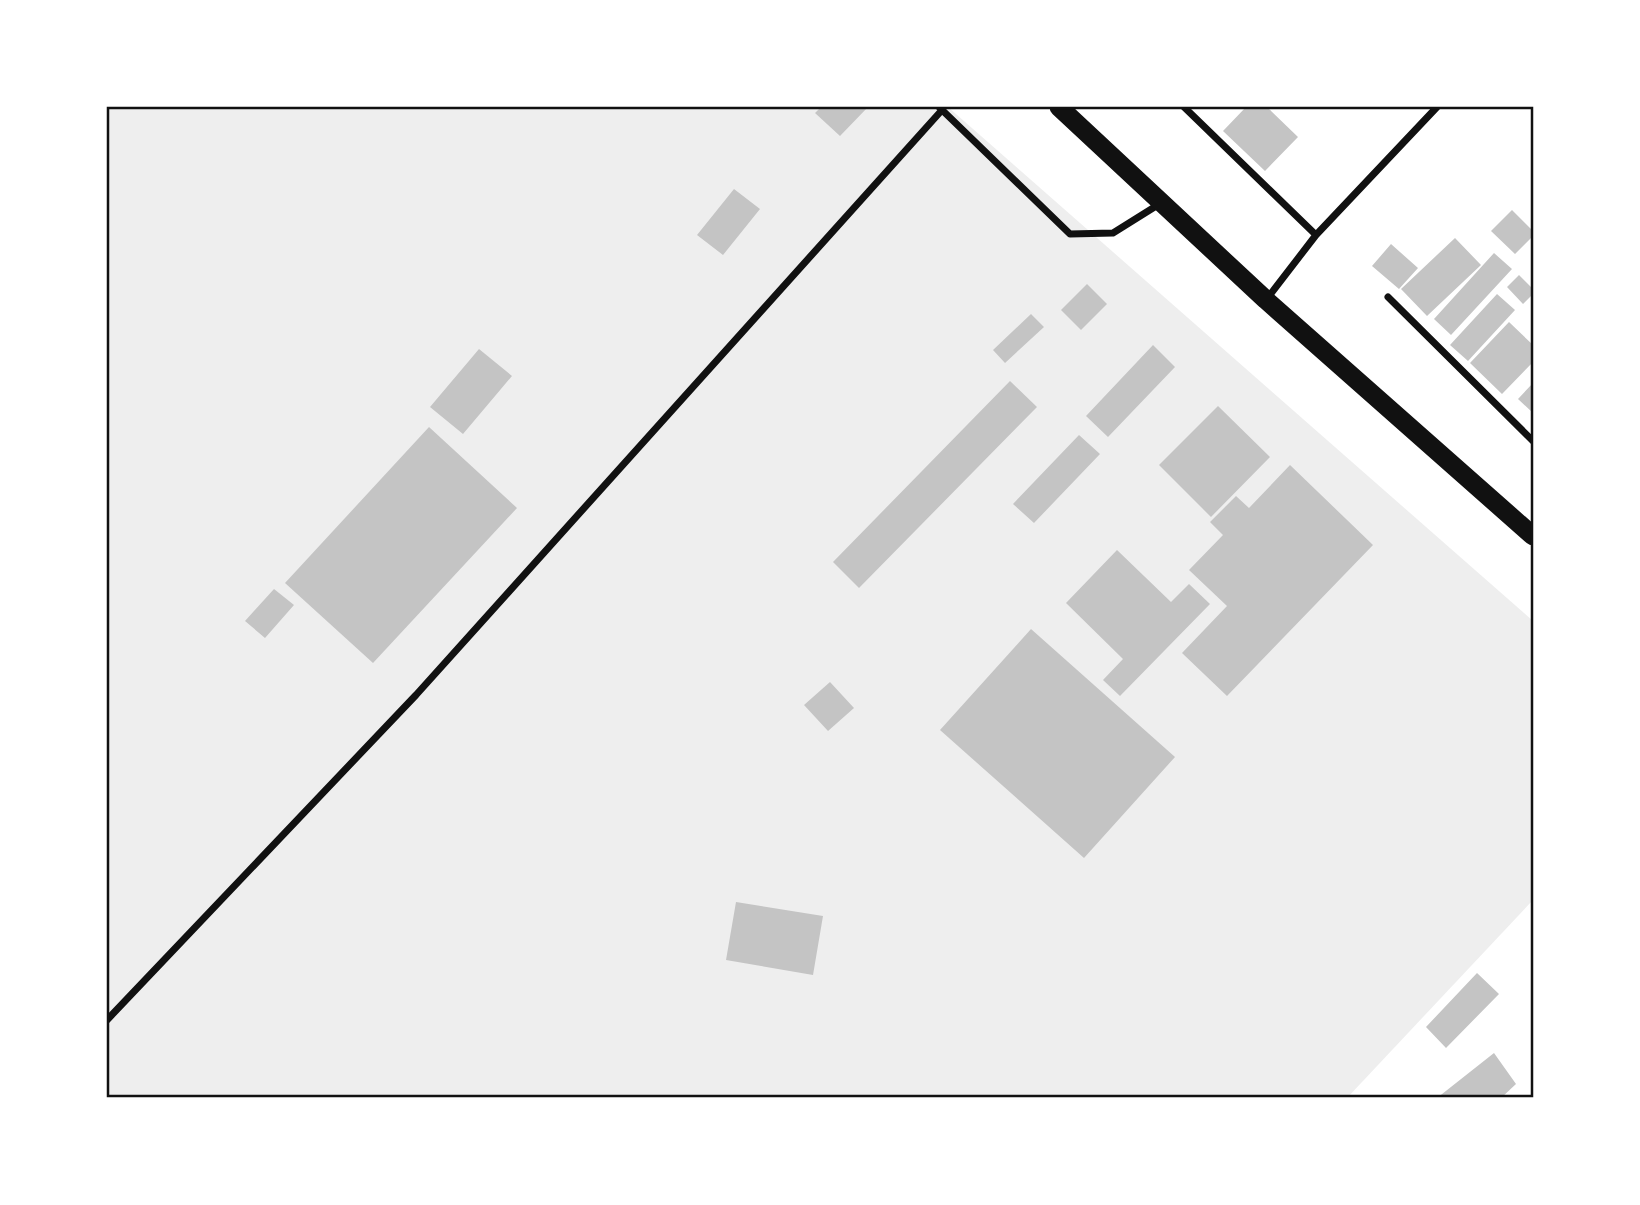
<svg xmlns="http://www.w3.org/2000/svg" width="1640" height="1205" font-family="'Noto Sans',sans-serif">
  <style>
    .green { fill: #eee }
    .building { fill: #c4c4c4 }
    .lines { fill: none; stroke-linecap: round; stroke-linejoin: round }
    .minor { stroke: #111; stroke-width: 7 }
    .trunk { stroke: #111; stroke-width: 19 }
    .neatline { fill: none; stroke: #111; stroke-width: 2.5 }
  </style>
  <rect width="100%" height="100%" fill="#fff"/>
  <!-- green -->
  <path class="green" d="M 107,107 L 948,107 L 1533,621 L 1533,900 L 1347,1098 L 107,1098 Z"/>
  <!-- building -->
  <path class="building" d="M 821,107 L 868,107 L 840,136 L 815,113 Z
    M 1246,107 L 1267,107 L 1298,137 L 1265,171 L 1223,131 Z
    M 734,189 L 760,209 L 723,255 L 697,235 Z
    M 1512,210 L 1533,231 L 1533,236 L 1515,254 L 1491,231 Z
    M 1455,238 L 1481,265 L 1427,316 L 1401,289 Z
    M 1391,244 L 1418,268 L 1399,289 L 1372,266 Z
    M 1494,253 L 1512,269 L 1451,335 L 1434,319 Z
    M 1519,275 L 1533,289 L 1533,294 L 1523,304 L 1507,287 Z
    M 1087,284 L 1107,304 L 1081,330 L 1061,310 Z
    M 1497,294 L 1515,310 L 1468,361 L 1450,345 Z
    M 1031,314 L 1044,327 L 1005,363 L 993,350 Z
    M 1509,322 L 1533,345 L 1533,362 L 1502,394 L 1470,363 Z
    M 1153,345 L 1175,367 L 1108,437 L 1086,416 Z
    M 479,349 L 512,376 L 463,434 L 430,407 Z
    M 1010,381 L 1037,407 L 859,588 L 833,562 Z
    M 1533,383 L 1533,413 L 1518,399 Z
    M 1218,406 L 1270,457 L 1211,517 L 1159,465 Z
    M 429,427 L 517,508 L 373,663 L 285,583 Z
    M 1079,435 L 1100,454 L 1034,523 L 1013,504 Z
    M 1290,465 L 1373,545 L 1227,696 L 1182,653 L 1227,606 L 1189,570 L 1223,535 L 1210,522 L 1236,496 L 1249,508 Z
    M 1117,550 L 1171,602 L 1189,584 L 1210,604 L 1120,696 L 1103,680 L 1123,659 L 1066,603 Z
    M 274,589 L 294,605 L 265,638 L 245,621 Z
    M 1031,629 L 1175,757 L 1084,858 L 940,730 Z
    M 830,682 L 854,708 L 828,731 L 804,705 Z
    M 736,902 L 823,916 L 813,975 L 726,960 Z
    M 1477,973 L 1499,994 L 1446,1048 L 1426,1027 Z
    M 1494,1053 L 1516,1084 L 1501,1098 L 1437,1098 Z"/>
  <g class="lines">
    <!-- minor -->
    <path class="minor" d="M 939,107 L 1070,234 L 1113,233 L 1161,203
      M 1184,107 L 1316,235
      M 1388,297 L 1533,441
      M 1266,300 L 1316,235 L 1437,107
      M 107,1020 L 416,695 L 942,110"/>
    <!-- trunk -->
    <path class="trunk" d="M 1059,107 L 1266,300 L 1533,536"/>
  </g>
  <!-- border -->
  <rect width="1640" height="1205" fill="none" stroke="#ffffff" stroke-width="217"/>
  <rect x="108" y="108" width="1424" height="988" class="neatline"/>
</svg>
